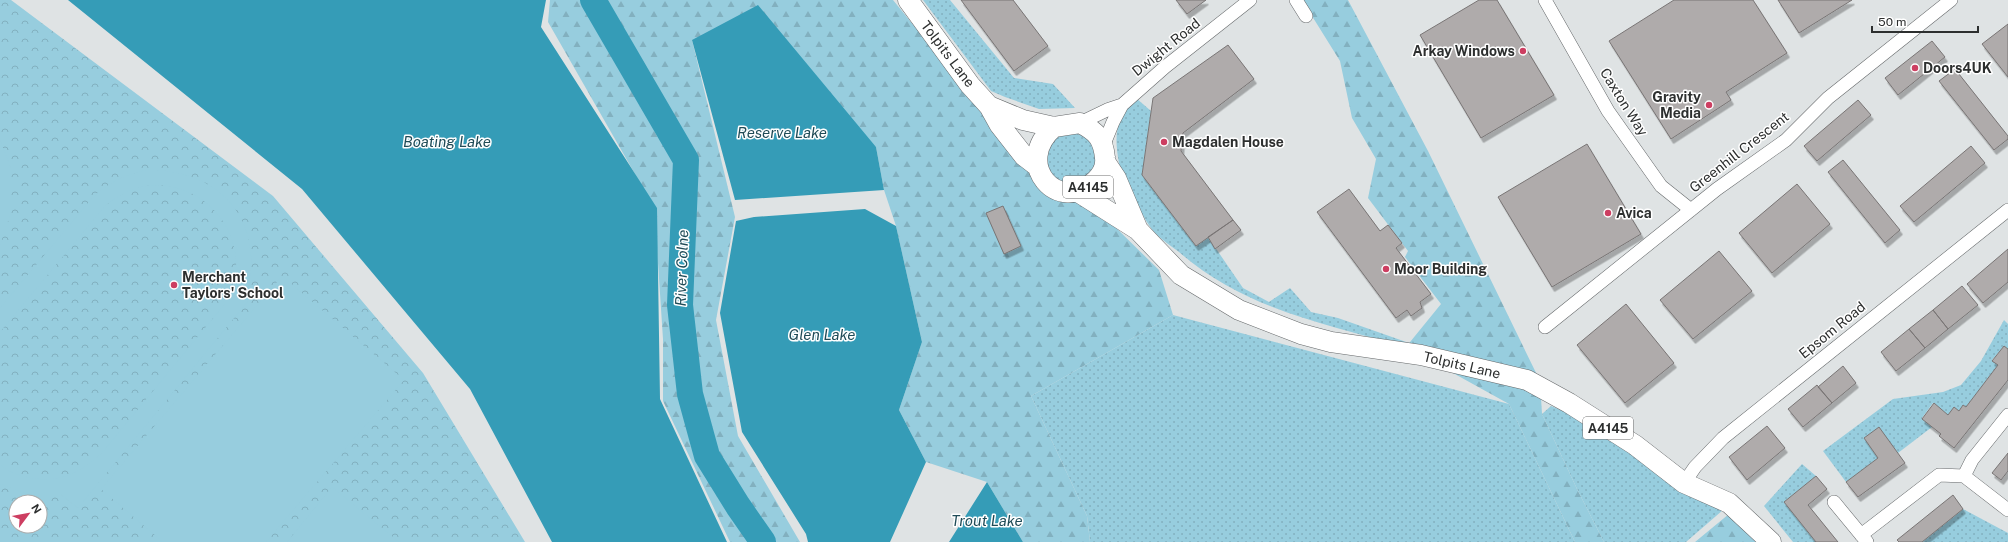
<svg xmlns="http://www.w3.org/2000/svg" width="2008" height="542" font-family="'Public Sans',sans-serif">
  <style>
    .grass { fill: url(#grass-dots) }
    .forest { fill: url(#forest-firs) }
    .park { fill: url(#park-crowns); fill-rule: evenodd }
    .pitch { fill: #97cdde }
    .water { fill: #359cb7 }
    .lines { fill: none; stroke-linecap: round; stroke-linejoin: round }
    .river { stroke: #359cb7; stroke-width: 26 }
    .building { fill: #afabab; stroke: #797575; filter: url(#shadow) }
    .street-casing { stroke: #65686a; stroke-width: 14 }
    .primary-casing { stroke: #65686a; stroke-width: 21 }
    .street { stroke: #fff; stroke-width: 13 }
    .primary { stroke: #fff; stroke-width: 20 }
    .poi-dot { fill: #cd3e61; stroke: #fff; stroke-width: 1.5 }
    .labels { text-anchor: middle; stroke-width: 3; stroke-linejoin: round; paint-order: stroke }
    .shield { fill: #fff; stroke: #6c6d6d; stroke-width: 1 }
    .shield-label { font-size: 13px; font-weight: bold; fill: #2d2f2f }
    .street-label { font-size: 14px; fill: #2d2f2f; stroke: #fff }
    .poi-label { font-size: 14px; font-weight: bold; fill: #2d2f2f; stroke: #fff; text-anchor: start }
    .water-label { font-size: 15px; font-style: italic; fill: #1f4b57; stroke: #fff }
  </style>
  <defs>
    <pattern id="grass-dots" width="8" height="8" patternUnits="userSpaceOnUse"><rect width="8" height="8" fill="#97cdde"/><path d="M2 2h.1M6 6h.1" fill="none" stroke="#82b0bf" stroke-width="1.8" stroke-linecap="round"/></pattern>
    <pattern id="forest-firs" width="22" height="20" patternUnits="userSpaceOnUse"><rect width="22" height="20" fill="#97cdde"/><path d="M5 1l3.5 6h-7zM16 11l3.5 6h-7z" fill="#82b0bf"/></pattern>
    <pattern id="park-crowns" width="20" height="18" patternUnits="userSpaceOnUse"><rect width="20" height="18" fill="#97cdde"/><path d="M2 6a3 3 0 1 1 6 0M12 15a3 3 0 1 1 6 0" fill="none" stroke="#82b0bf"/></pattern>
    <filter id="shadow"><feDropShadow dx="2.5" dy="4.5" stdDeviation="0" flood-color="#0004"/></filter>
  </defs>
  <rect width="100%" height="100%" fill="#dfe3e4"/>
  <!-- grass -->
  <path class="grass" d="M 923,0 L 950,0 L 1014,78 L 1053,84 L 1075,108 L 1039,109 L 1005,97 L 991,91 Z
    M 1136,98 L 1151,111 L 1142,175 L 1196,246 L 1208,237 L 1243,288 L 1269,302 L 1290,288 L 1311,312 L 1338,318 L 1409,343 L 1406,347 C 1325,324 1244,309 1179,252 C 1171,246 1162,240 1155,233 C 1146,223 1140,209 1133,197 C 1128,186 1121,175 1119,163 C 1114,137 1115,117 1136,98 Z
    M1046 158a25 25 0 1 1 50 0a25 25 0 1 1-50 0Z
    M 1173,315 L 1509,404 L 1575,542 L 1090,542 L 1087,516 L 1031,396 Z
    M 2004,320 L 2008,324 L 2008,349 L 2004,346 L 1992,360 L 1998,365 L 1966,407 L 1963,405 L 1959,411 L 1948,415 L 1933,403 L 1922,418 L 1932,427 L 1898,453 L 1879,428 L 1864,438 L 1878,458 L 1846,482 L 1823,451 L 1893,399 L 1943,392 L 1961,385 L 1981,361 Z
    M 1551,406 L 1578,417 L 1723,510 L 1686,542 L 1604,542 L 1577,489 L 1542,414 Z
    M 1802,464 L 1816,476 L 1784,502 L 1816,542 L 1793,542 L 1764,506 Z
    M 1963,509 L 2008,533 L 2008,542 L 1922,542 Z"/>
  <!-- forest -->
  <path class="forest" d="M 550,0 L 893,0 L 1024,161 L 1106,218 L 1159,270 L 1173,315 L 1031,396 L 1087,516 L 1090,542 L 1023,542 L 987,482 L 926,462 L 899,410 L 922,342 L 896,226 L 884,190 L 876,147 L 692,40 L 735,217 L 716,320 L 738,436 L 800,542 L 730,542 L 663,401 L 663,339 L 657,248 L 635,174 L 548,22 Z
    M 1302,0 L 1348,0 L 1428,151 L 1540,381 L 1542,414 L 1577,489 L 1604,542 L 1575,542 L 1509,404 L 1406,347 L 1441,304 L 1405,257 L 1408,251 L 1368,198 L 1376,159 L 1352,118 L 1340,61 Z
    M 1729,514 L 1760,542 L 1695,542 Z"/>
  <!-- park -->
  <path class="park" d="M 0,0 L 11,0 L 273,196 L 423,373 L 525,542 L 0,542 ZM 16,502 L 40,502 L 40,526 L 16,526 Z"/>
  <!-- pitch -->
  <path class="pitch" d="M 0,140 L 11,168 L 11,212 L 0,245 Z
    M 146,170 C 218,169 264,217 248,290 L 253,295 L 78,508 L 60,494 L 26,494 L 0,484 L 0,465 C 18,479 50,484 71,474 C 83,469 92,462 101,454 L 224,305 C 231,292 237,277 236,262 C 235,216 192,179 146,186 C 130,189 117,196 105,206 L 0,332 L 0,308 L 93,197 C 109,182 125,175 146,170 Z
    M 282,276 L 404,380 L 266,542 L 163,542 L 101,489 Z
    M 332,487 L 399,542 L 287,542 Z"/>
  <!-- water -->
  <path class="water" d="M 68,0 L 546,0 L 541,27 L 657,208 L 660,399 L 727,542 L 552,542 L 470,389 L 302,189 Z
    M 758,5 L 876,147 L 884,190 L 735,200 L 692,40 Z
    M 865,209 L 896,226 L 922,342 L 899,410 L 926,462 L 890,542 L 808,542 L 806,534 L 742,432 L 720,313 L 736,221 L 754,217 Z
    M 987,482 L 1023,542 L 949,542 Z"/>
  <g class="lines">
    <!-- river -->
    <path class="river" d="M 593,0 L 686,160 L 680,305 L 690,394 L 707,456 L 738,506 L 763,542"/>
  </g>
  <!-- building -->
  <path class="building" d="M 961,0 L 1013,0 L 1048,46 L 1014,71 Z
    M 1176,0 L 1206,0 L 1187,14 Z
    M 1479,0 L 1497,0 L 1554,95 L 1481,138 L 1420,35 Z
    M 1674,0 L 1753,0 L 1787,53 L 1726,92 L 1731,100 L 1671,139 L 1609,41 Z
    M 1778,0 L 1852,0 L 1799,33 Z
    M 2008,24 L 2008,77 L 1982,44 Z
    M 1932,41 L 1945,57 L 1898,95 L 1885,78 Z
    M 1228,45 L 1254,79 L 1183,133 L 1181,151 L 1233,220 L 1196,246 L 1142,175 L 1153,98 Z
    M 1955,69 L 2008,136 L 2008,139 L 1994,150 L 1939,81 Z
    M 1858,100 L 1871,115 L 1817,161 L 1804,146 Z
    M 1587,144 L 1641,234 L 1552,287 L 1498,197 Z
    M 1971,146 L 1985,163 L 1914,222 L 1900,206 Z
    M 1843,160 L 1900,230 L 1885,243 L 1828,172 Z
    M 1797,184 L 1830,224 L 1772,273 L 1739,233 Z
    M 1349,189 L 1380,231 L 1388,225 L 1402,243 L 1396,248 L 1431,294 L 1420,302 L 1422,308 L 1411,316 L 1407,310 L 1396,318 L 1317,212 Z
    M 1003,206 L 1021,246 L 1004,254 L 986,213 Z
    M 1233,220 L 1241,230 L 1215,249 L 1208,237 Z
    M 2008,249 L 2008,282 L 1983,303 L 1967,284 Z
    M 1719,251 L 1752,291 L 1693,339 L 1660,300 Z
    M 1962,286 L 1978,305 L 1948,329 L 1933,310 Z
    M 1626,304 L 1674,363 L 1625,403 L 1577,345 Z
    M 1933,310 L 1948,329 L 1925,348 L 1909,329 Z
    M 1909,329 L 1925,348 L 1896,371 L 1881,352 Z
    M 2004,346 L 2008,349 L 2008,380 L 1954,448 L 1939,436 L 1941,434 L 1922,419 L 1934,403 L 1948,415 L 1954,407 L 1959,411 L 1963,405 L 1966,407 L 1998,365 L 1992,361 Z
    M 1843,366 L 1856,383 L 1832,403 L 1818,387 Z
    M 1817,385 L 1832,403 L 1803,427 L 1788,409 Z
    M 1767,426 L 1785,448 L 1747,480 L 1729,457 Z
    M 1879,427 L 1905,463 L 1858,497 L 1846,482 L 1878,458 L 1864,438 Z
    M 2008,453 L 2008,471 L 2001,480 L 1992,473 Z
    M 1816,476 L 1827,489 L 1808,505 L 1838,542 L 1816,542 L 1784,502 Z
    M 1953,495 L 1963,509 L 1922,542 L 1899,542 L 1897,540 Z"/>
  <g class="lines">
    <!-- street casing -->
    <g class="street-casing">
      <path id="street" d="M 1296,0 L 1306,16
        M 1545,0 L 1608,111 L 1661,186 L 1691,210
        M 1080,123 L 1107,110 L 1122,105
        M 1104,144 L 1113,122 L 1122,105 L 1165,67 L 1250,0
        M 1545,327 L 1717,189 L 1786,140 L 1828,98 L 1951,0
        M 1964,476 L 1972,460 L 2008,415
        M 1684,483 L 1695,467 L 1723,438 L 2008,210
        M 1834,502 L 1867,542
        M 1861,535 L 1939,475 L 1964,476 L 2008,510"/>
    </g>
    <!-- primary casing -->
    <g class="primary-casing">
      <path id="primary" d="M 908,0 L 970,85 L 989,106 L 999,124 L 1024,156 L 1037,166
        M 989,106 L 1023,120 L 1054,127 L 1080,123 C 1097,132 1103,138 1105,158 C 1106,166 1102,174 1096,180 C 1058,217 1012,163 1054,127
        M 1106,163 L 1116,178 L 1138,230
        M 1078,192 L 1138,230 L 1181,275 L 1239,310 L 1301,334 L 1331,342 L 1421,355 L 1527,380 L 1569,403 L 1635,445 L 1684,483 L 1729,503 L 1771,542"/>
    </g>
    <!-- street -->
    <use href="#street" class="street"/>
    <!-- primary -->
    <use href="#primary" class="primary"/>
  </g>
  <!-- markers -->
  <g class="poi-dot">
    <circle cx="1523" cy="51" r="4"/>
    <circle cx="1915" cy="68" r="4"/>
    <circle cx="1709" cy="105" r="4"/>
    <circle cx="1164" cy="142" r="4"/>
    <circle cx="1608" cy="213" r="4"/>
    <circle cx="1386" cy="269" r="4"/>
    <circle cx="174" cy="285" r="4"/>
  </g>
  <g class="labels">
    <!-- shield labels -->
    <g class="shield">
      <rect x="1063" y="176" width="50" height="22" rx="3"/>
      <rect x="1583" y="417" width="50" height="22" rx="3"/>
    </g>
    <g class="shield-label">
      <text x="1088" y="192">A4145</text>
      <text x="1608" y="433">A4145</text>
    </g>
    <!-- street labels -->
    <g class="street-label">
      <text transform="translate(1166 47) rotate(-39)" y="5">Dwight Road</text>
      <text transform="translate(948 54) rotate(53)" y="5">Tolpits Lane</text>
      <text transform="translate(1624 102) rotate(58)" y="5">Caxton Way</text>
      <text transform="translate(1739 152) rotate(-38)" y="5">Greenhill Crescent</text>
      <text transform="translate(1832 330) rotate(-39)" y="5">Epsom Road</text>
      <text transform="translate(1462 365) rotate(13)" y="5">Tolpits Lane</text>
    </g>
    <!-- poi labels -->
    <g class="poi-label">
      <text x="1515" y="56" text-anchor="end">Arkay Windows</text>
      <text x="1923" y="73">Doors4UK</text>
      <text x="1701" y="102" text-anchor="end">Gravity<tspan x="1701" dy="16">Media</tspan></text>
      <text x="1172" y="147">Magdalen House</text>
      <text x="1616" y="218">Avica</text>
      <text x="1394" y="274">Moor Building</text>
      <text x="182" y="282">Merchant<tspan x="182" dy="16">Taylors' School</tspan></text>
    </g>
    <!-- water labels -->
    <g class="water-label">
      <text x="782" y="138">Reserve Lake</text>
      <text x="447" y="147">Boating Lake</text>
      <text transform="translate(682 268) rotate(-88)" y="5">River Colne</text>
      <text x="822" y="340">Glen Lake</text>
      <text x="987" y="526">Trout Lake</text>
    </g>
  </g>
  <!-- north arrow -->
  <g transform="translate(28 514) rotate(58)"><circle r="19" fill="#ffffff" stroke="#abacac"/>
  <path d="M0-3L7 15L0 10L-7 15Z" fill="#cd3e61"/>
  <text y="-6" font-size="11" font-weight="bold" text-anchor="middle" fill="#2d2f2f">N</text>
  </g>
  <!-- scale -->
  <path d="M1872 26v6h106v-6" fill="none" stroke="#2d2f2f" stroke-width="2"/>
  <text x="1878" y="26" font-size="12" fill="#2d2f2f" stroke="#ffffff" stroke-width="3" paint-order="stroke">50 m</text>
</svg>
